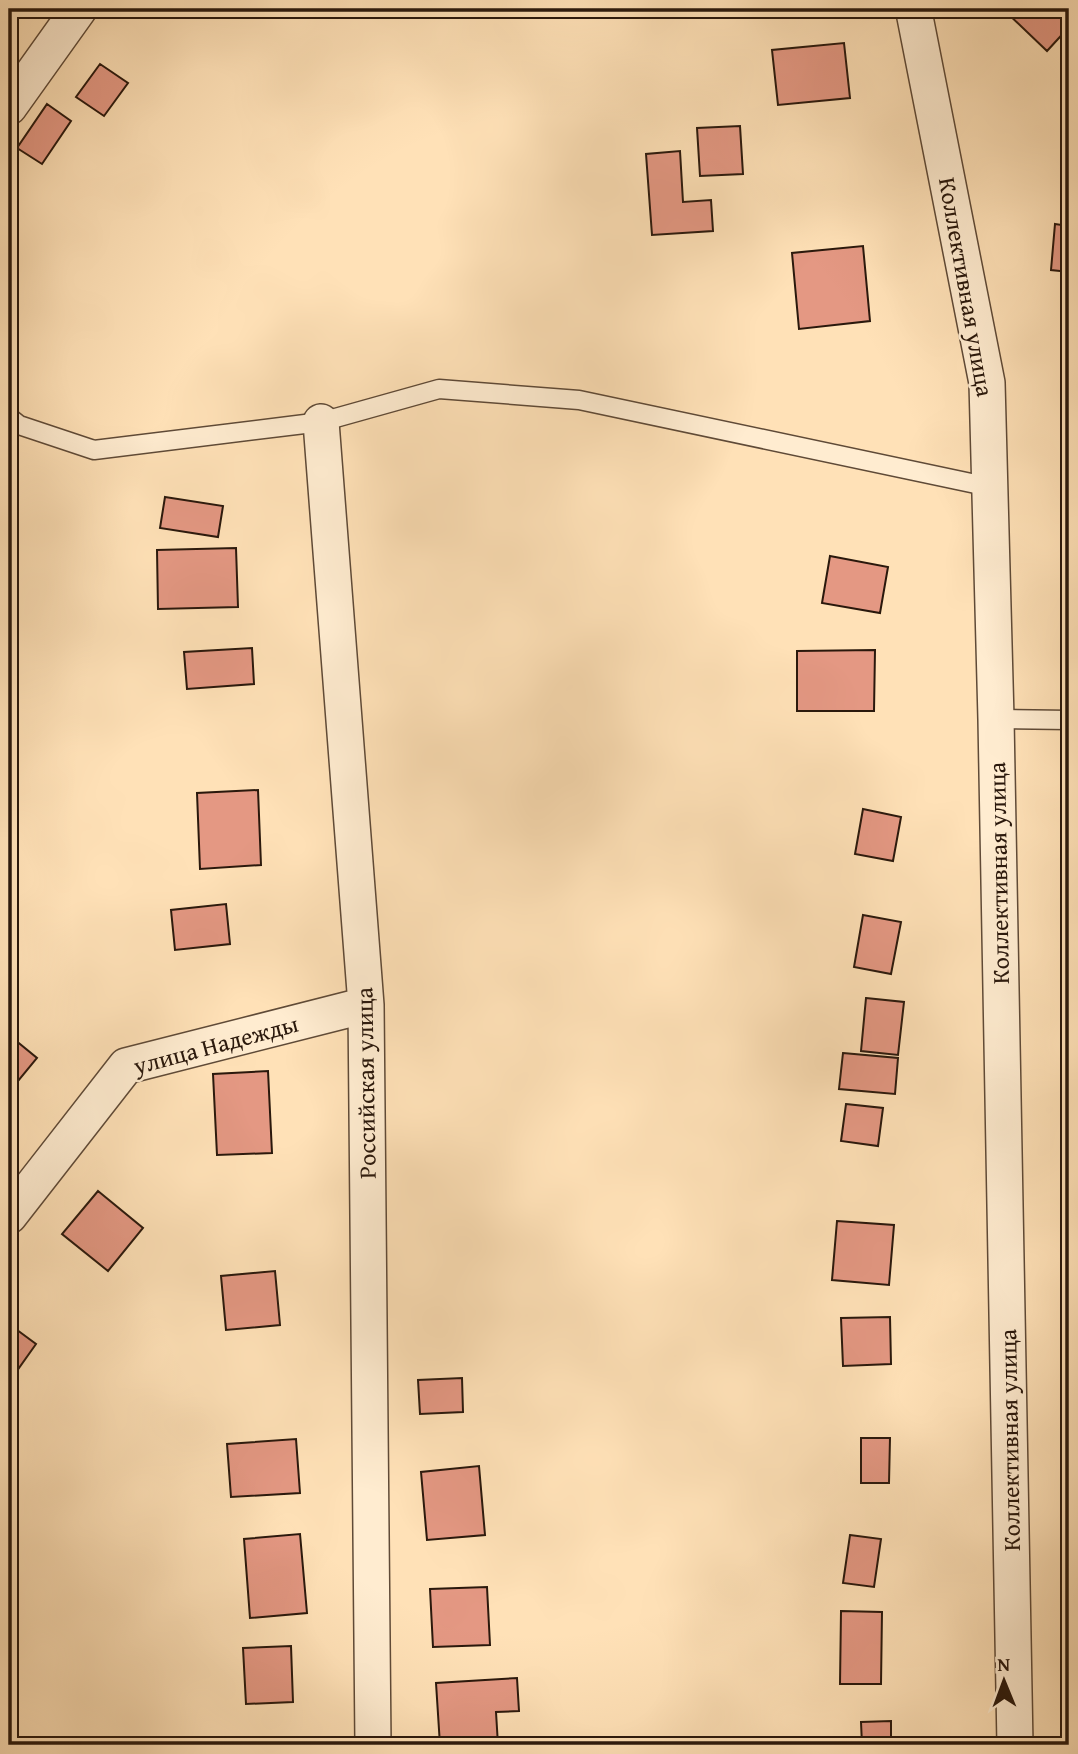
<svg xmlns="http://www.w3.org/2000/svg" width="1078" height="1754" font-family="'Gentium Book Plus',serif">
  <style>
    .building { fill: #e49883; stroke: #2a180c; stroke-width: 2 }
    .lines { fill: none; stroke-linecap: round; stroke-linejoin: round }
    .service-casing { stroke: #5f4a37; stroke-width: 21 }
    .minor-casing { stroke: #5f4a37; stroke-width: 38 }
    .service { stroke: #ffecd0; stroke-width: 18 }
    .minor { stroke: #ffecd0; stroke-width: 35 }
    .labels { text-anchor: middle; stroke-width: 5; stroke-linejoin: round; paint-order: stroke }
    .street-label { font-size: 24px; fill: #2a180c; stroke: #ffecd0 }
  </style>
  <rect width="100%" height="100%" fill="#ffe1b7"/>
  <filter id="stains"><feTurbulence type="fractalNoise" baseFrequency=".00286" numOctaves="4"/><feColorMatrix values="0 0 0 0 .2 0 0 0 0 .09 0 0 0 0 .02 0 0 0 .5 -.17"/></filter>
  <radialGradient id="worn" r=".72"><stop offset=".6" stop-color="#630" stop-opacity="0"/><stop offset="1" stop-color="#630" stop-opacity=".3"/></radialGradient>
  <!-- building -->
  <path class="building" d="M 1055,9 L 1069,22 L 1069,27 L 1047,51 L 1004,10 Z
    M 844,43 L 850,98 L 778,105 L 772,50 Z
    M 100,64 L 128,83 L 104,116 L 76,97 Z
    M 47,104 L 71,121 L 42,164 L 17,148 Z
    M 740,126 L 743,174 L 700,176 L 697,128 Z
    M 680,151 L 683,202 L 711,200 L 713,231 L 652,235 L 646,154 Z
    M 1055,224 L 1069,226 L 1069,272 L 1051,270 Z
    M 863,246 L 870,321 L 799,329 L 792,253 Z
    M 165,497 L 223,506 L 218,537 L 160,528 Z
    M 236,548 L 238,607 L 158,609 L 157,550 Z
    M 830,556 L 888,567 L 880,613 L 822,603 Z
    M 252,648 L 254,684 L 187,689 L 184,652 Z
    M 875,650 L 874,711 L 797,711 L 797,651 Z
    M 258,790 L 261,865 L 200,869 L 197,793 Z
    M 863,809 L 901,817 L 893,861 L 855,854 Z
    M 226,904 L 230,944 L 175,950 L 171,910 Z
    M 863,915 L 901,922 L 891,974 L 854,967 Z
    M 866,998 L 904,1002 L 898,1055 L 861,1051 Z
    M 9,1035 L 37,1058 L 9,1092 Z
    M 843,1053 L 898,1058 L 895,1094 L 839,1089 Z
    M 268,1071 L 272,1153 L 217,1155 L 213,1074 Z
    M 846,1104 L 883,1108 L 878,1146 L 841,1141 Z
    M 98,1191 L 143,1228 L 108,1271 L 62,1234 Z
    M 837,1221 L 894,1225 L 889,1285 L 832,1280 Z
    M 275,1271 L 280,1325 L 226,1330 L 221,1276 Z
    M 890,1317 L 891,1364 L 843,1366 L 841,1318 Z
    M 9,1324 L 36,1344 L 9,1382 Z
    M 462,1378 L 463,1412 L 420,1414 L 418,1380 Z
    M 861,1438 L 890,1438 L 889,1483 L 861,1483 Z
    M 296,1439 L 300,1493 L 231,1497 L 227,1444 Z
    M 479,1466 L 485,1535 L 427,1540 L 421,1472 Z
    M 300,1534 L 307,1613 L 250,1618 L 244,1539 Z
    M 850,1535 L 881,1539 L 874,1587 L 843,1583 Z
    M 487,1587 L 490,1645 L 433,1647 L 430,1589 Z
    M 841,1611 L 882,1612 L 881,1684 L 840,1684 Z
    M 291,1646 L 293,1702 L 246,1704 L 243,1648 Z
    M 517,1678 L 519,1711 L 496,1712 L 498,1745 L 440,1745 L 436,1683 Z
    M 891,1721 L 891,1745 L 862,1745 L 861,1722 Z
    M 313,1739 L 314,1745 L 245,1745 L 245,1743 Z"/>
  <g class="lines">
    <!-- service casing -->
    <g class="service-casing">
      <path id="service" d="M 9,417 L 19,425 L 94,450 L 321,422 L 439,389 L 579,400 L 990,487
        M 996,719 L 1069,720"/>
    </g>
    <!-- minor casing -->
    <g class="minor-casing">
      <path id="minor" d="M 916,9 L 914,12 L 987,383 L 996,719 L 1015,1745
        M 9,107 L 79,9
        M 321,422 L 366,1005 L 373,1745
        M 9,1216 L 126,1066 L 366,1005"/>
    </g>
    <!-- service -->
    <use href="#service" class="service"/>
    <!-- minor -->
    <use href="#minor" class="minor"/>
  </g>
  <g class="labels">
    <!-- street labels -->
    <g class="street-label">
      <text transform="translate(966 287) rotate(80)" y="8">Коллективная улица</text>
      <text transform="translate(999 873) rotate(-91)" y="8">Коллективная улица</text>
      <text transform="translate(216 1045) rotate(-15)" y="8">улица Надежды</text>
      <text transform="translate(366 1083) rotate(-91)" y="8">Российская улица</text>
      <text transform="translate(1010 1440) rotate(-91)" y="8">Коллективная улица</text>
    </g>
  </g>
  <!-- margin -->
  <rect width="1078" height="1754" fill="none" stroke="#ffe1b7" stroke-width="35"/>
  <rect x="10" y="10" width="1057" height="1733" fill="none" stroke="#2a180c" stroke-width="3.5"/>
  <rect x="18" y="18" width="1043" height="1719" fill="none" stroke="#2a180c" stroke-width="2"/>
  <!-- north arrow -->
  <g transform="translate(1004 1681) rotate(359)" stroke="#ffecd0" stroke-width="5" paint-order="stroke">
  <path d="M0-5L12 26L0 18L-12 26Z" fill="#2a180c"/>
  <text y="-10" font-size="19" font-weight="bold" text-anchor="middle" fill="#2a180c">N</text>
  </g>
  <rect width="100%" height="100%" filter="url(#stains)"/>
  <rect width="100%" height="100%" fill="url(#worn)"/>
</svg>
